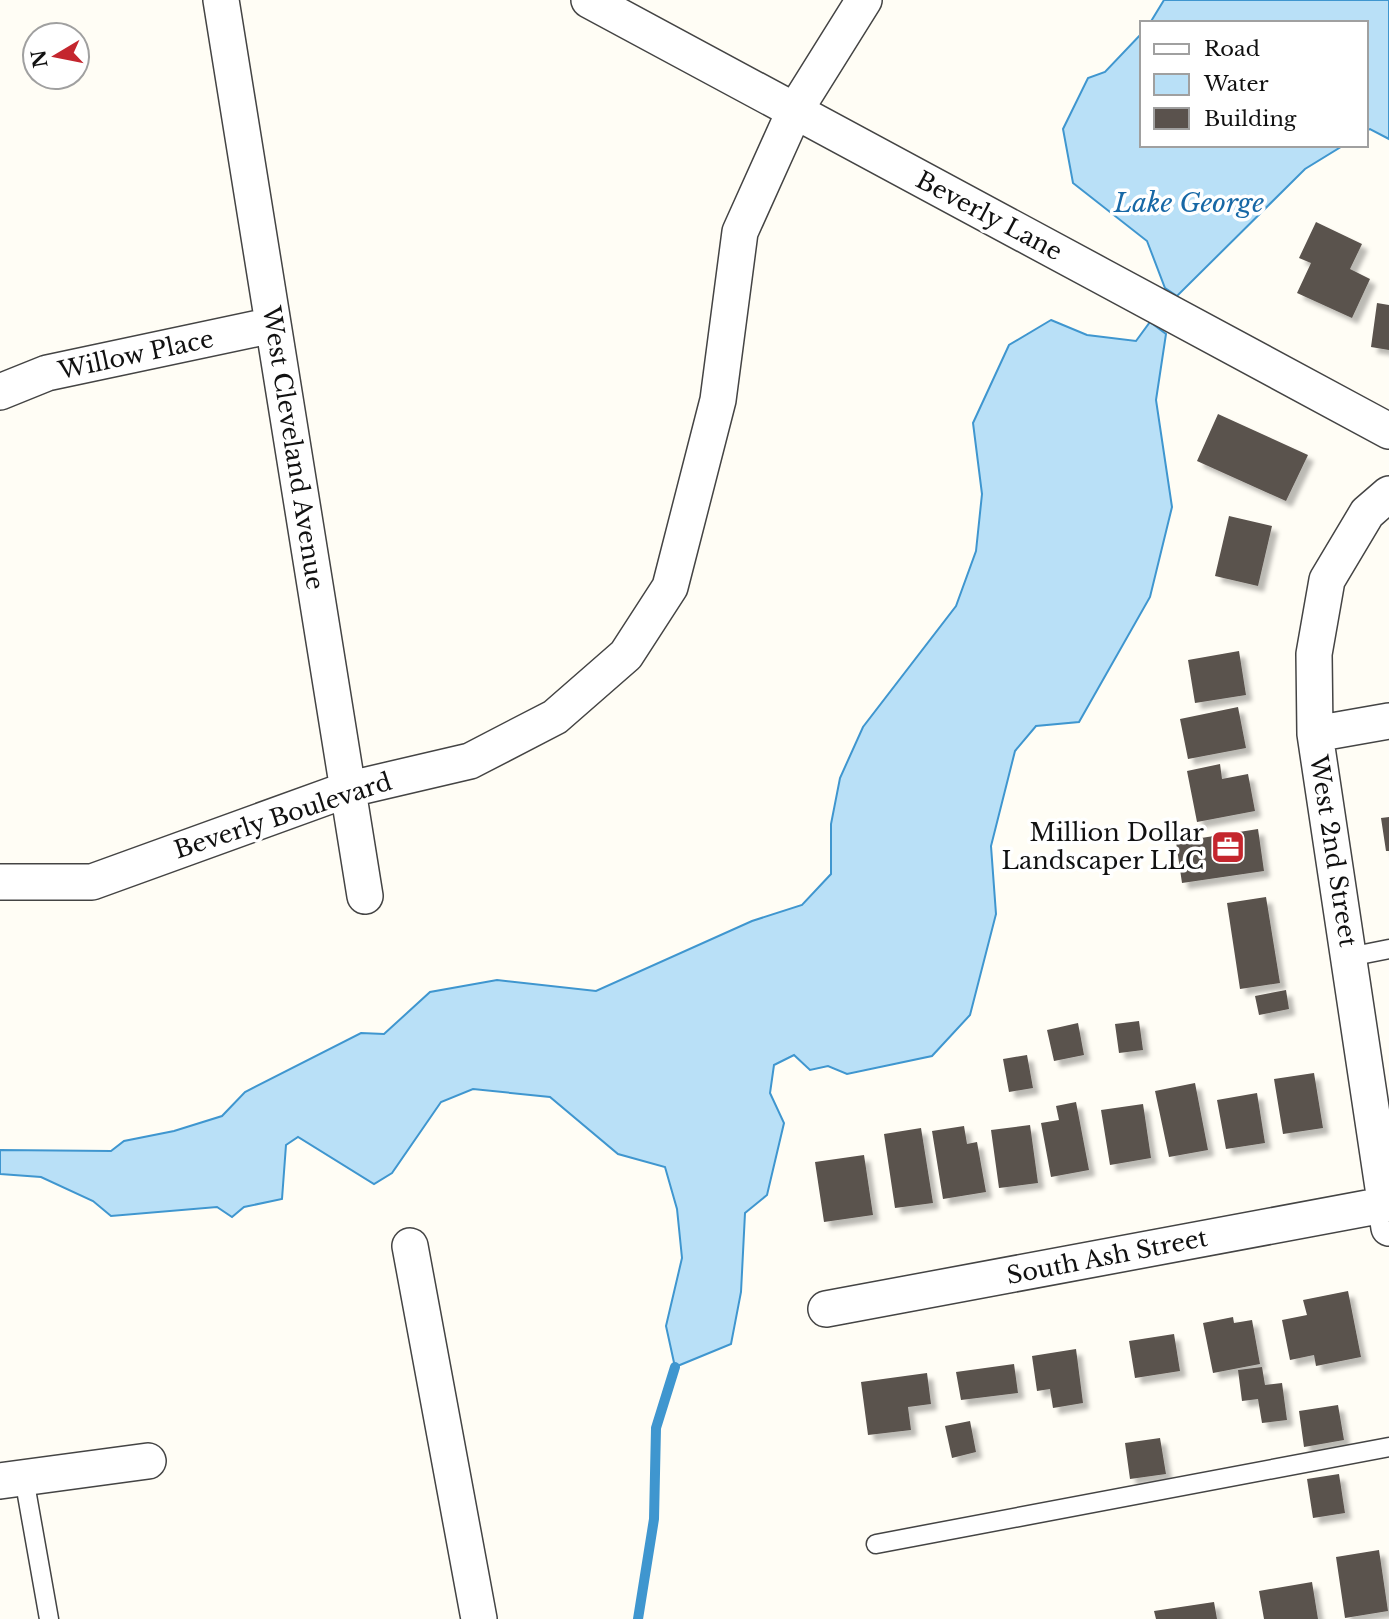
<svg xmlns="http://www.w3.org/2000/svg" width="1389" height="1619" font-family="'Libre Baskerville',serif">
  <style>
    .water { fill: #b9e0f7; stroke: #3f96cf; stroke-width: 2 }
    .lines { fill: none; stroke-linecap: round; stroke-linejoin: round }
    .stream { stroke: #3f96cf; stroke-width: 10 }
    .building { fill: #5a524d; filter: url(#shadow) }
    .service-casing { stroke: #444; stroke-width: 21 }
    .minor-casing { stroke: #444; stroke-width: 38 }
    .service { stroke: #fff; stroke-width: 18 }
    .minor { stroke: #fff; stroke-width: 35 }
    .labels { text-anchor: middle; stroke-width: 7; stroke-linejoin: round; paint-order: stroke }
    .street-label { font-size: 24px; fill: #111; stroke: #fff }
    .poi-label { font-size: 24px; fill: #111; stroke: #fff; text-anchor: end }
    .water-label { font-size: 26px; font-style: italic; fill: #1768a6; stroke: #fff }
  </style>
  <defs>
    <filter id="shadow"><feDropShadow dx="6" dy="6" stdDeviation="2" flood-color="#0004"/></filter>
  </defs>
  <rect width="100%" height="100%" fill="#fffdf5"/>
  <!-- water -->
  <path class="water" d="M 1164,0 L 1389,0 L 1389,139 L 1370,129 L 1366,131 L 1366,23 L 1150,23 Z
    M 1142,33 L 1142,145 L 1344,145 L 1305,169 L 1177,296 L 1165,288 L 1147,241 L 1073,183 L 1063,129 L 1088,78 L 1105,72 Z
    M 1051,320 L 1087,335 L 1136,341 L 1150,322 L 1166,334 L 1156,400 L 1172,507 L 1150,597 L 1079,722 L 1036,726 L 1015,751 L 991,846 L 996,914 L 970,1015 L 932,1056 L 847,1074 L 828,1066 L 810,1070 L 794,1055 L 774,1065 L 770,1093 L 784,1123 L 767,1195 L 745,1213 L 741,1292 L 731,1344 L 675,1367 L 666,1326 L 682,1258 L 677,1209 L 665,1167 L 618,1154 L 550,1097 L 473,1089 L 441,1102 L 392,1173 L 374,1184 L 298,1137 L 286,1145 L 282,1199 L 244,1207 L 232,1217 L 217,1207 L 111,1216 L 93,1201 L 41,1177 L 0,1174 L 0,1150 L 111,1151 L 124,1141 L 174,1131 L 222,1116 L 245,1092 L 361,1033 L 384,1034 L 430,992 L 497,980 L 596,991 L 752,921 L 802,905 L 831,874 L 831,824 L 840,778 L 863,727 L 956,606 L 976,551 L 982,494 L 973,423 L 1009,345 Z"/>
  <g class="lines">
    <!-- stream -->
    <path class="stream" d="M 638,1619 L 654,1519 L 656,1428 L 675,1367"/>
  </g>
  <!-- building -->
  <path class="building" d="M 1316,222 L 1362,244 L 1350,269 L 1370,279 L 1352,318 L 1297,293 L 1311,263 L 1299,258 Z
    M 1377,303 L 1389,305 L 1389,350 L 1371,347 Z
    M 1218,414 L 1308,455 L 1286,501 L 1197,461 Z
    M 1229,516 L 1272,526 L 1258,586 L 1215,576 Z
    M 1239,651 L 1246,695 L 1195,703 L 1188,660 Z
    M 1238,707 L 1246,748 L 1188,759 L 1180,719 Z
    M 1220,764 L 1222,779 L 1248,774 L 1255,811 L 1197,822 L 1187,771 Z
    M 1389,817 L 1389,851 L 1386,851 L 1381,818 Z
    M 1258,829 L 1264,871 L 1182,883 L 1176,842 Z
    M 1266,897 L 1280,983 L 1240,989 L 1227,903 Z
    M 1286,990 L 1289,1009 L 1259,1015 L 1255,996 Z
    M 1139,1021 L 1143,1050 L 1119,1053 L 1115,1024 Z
    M 1078,1023 L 1084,1055 L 1054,1061 L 1047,1030 Z
    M 1027,1055 L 1033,1088 L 1009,1092 L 1003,1059 Z
    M 1314,1073 L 1323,1128 L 1283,1134 L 1274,1079 Z
    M 1195,1083 L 1208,1150 L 1169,1157 L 1155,1091 Z
    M 1257,1093 L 1265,1143 L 1226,1149 L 1217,1100 Z
    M 1076,1102 L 1089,1170 L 1051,1177 L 1041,1123 L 1059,1120 L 1056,1106 Z
    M 1143,1104 L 1151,1158 L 1110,1165 L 1101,1110 Z
    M 1030,1125 L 1038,1183 L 999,1188 L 991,1130 Z
    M 964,1126 L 967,1144 L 977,1142 L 986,1192 L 943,1199 L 932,1131 Z
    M 921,1128 L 933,1203 L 895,1208 L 884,1134 Z
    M 864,1155 L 873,1215 L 824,1222 L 815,1162 Z
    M 1348,1291 L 1361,1357 L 1316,1366 L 1314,1355 L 1290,1360 L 1282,1320 L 1307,1315 L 1303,1300 Z
    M 1233,1317 L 1234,1323 L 1252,1320 L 1260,1364 L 1213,1373 L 1203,1323 Z
    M 1174,1334 L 1180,1371 L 1135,1378 L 1129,1341 Z
    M 1076,1349 L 1083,1403 L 1053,1408 L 1050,1389 L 1037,1391 L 1032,1356 Z
    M 1014,1364 L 1018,1393 L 961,1400 L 956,1372 Z
    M 1262,1367 L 1265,1385 L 1282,1383 L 1287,1420 L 1262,1423 L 1258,1399 L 1242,1401 L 1238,1370 Z
    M 927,1373 L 931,1404 L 908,1407 L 911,1430 L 868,1435 L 861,1382 Z
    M 1338,1405 L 1344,1440 L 1304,1447 L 1299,1411 Z
    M 970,1421 L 976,1452 L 952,1458 L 945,1426 Z
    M 1160,1438 L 1166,1474 L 1130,1479 L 1125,1443 Z
    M 1339,1474 L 1345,1513 L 1313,1518 L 1307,1479 Z
    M 1379,1550 L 1388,1611 L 1345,1618 L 1336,1557 Z
    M 1312,1582 L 1318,1619 L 1264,1619 L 1259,1591 Z
    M 1214,1602 L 1217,1619 L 1156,1619 L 1154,1611 Z"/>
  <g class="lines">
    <!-- service casing -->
    <g class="service-casing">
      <path id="service" d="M 1349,957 L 1389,949
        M 24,1478 L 49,1619
        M 876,1544 L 1389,1447"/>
    </g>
    <!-- minor casing -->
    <g class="minor-casing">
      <path id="minor" d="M 221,0 L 365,896
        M 589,0 C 855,146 1123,286 1389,431
        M 0,392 L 47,373 L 273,325
        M 1389,494 L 1367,513 L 1327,580 L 1314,654 L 1315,734 L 1389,1228
        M 1315,734 L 1389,721
        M 0,882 L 92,882 L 346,790 L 470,761 L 555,717 L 626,655 L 670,587 L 718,400 L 740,232 L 794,112 L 864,0
        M 410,1246 L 479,1619
        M 826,1309 L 1389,1204
        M 0,1481 L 148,1461"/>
    </g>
    <!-- service -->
    <use href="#service" class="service"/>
    <!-- minor -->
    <use href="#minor" class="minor"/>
  </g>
  <!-- icons -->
  <defs>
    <g id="office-square" transform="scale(1.75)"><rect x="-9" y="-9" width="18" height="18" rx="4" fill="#c4262e" stroke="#fff"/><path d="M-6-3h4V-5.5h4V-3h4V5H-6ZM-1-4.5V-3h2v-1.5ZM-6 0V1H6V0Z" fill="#fff"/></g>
  </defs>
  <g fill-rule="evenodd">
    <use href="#office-square" x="1228" y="847"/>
  </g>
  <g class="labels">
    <!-- street labels -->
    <g class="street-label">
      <text transform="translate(989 216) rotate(28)" y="8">Beverly Lane</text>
      <text transform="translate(136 355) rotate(-12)" y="8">Willow Place</text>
      <text transform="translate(293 448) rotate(81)" y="8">West Cleveland Avenue</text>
      <text transform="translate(283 816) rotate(-18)" y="8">Beverly Boulevard</text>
      <text transform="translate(1333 851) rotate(81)" y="8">West 2nd Street</text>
      <text transform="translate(1107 1257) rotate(-11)" y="8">South Ash Street</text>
    </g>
    <!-- poi labels -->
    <g class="poi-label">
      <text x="1204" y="841">Million Dollar<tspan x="1204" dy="28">Landscaper LLC</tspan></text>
    </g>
    <!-- water labels -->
    <g class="water-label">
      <text x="1189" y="212">Lake George</text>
    </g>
  </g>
  <!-- legend -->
  <rect x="1140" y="21" width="228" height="126" fill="#ffffff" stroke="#a0a0a0" stroke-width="2"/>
  <rect x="1154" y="44" width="35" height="10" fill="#ffffff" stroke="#a0a0a0" stroke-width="2"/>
  <text x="1204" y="56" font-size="21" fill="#111111">Road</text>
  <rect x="1154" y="74" width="35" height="21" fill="#b9e0f7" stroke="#a0a0a0" stroke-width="2"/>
  <text x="1204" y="91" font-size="21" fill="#111111">Water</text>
  <rect x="1154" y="108" width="35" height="21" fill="#5a524d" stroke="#a0a0a0" stroke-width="2"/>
  <text x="1204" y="126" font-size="21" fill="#111111">Building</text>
  <!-- north arrow -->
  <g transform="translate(56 56) rotate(260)"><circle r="33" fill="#ffffff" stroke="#a0a0a0" stroke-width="2"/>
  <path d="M0-5L12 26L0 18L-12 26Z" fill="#c4262e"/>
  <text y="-10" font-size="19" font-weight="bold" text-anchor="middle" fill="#111111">N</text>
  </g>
</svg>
